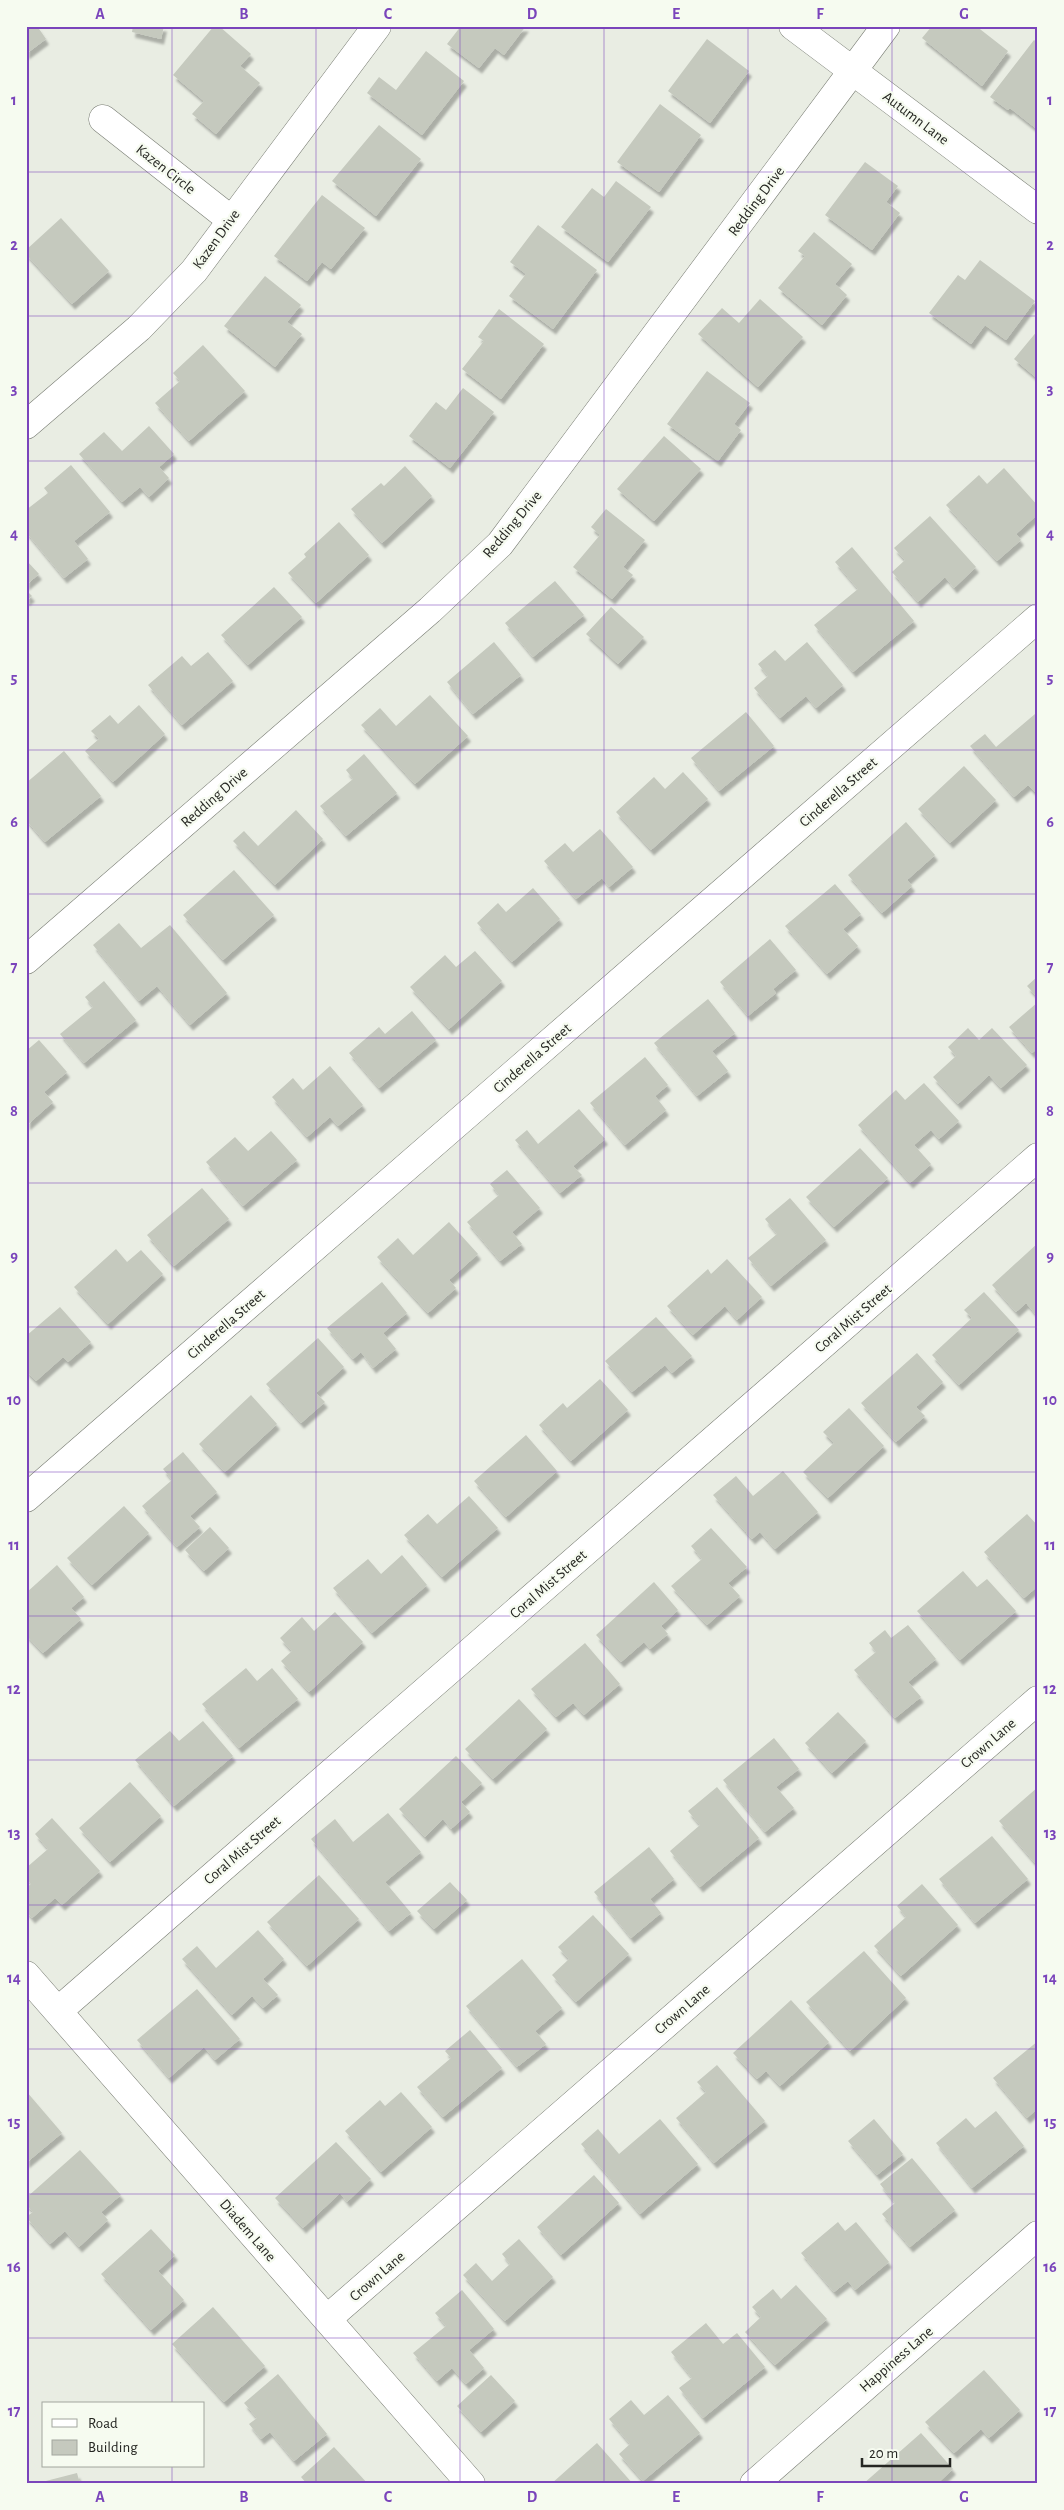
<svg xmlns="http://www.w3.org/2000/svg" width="1064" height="2510" font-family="'Alegreya Sans',sans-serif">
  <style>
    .building { fill: #c5c9be; filter: url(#shadow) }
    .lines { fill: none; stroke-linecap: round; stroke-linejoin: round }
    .minor-casing { stroke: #787c73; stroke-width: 29 }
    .minor { stroke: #fff; stroke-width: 28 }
    .grid { fill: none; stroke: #7a44bb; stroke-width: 1; stroke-opacity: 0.55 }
    .labels { text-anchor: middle; stroke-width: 4.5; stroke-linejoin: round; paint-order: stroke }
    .street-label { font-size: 15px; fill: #252622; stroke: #f6fbf0 }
    .neatline { fill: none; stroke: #7a44bb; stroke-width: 2 }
    .grid-label { font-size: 16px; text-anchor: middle; font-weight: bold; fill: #7a44bb }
  </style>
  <defs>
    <filter id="shadow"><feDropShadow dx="3" dy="5.5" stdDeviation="1" flood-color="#0004"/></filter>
  </defs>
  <rect width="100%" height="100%" fill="#e9ede3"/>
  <!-- building -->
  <path class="building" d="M 26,26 L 37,26 L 46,39 L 26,54 Z
    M 133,26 L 164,26 L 161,39 L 132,32 Z
    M 214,26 L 219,26 L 251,54 L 240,66 L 260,83 L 216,134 L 192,114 L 204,101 L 173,75 Z
    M 461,26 L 526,26 L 504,55 L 495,48 L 479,68 L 447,44 Z
    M 932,26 L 976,26 L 1008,51 L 982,86 L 922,38 Z
    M 707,39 L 749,71 L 710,123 L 668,91 Z
    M 1034,40 L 1038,43 L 1038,130 L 1010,108 L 1008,110 L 990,97 Z
    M 426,51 L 464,81 L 422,135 L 367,93 L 379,77 L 396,90 Z
    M 660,104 L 701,135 L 659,192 L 617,162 Z
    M 379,125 L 421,159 L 376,216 L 332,181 Z
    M 865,162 L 898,186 L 886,202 L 900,213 L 872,250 L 825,215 Z
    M 616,181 L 651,207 L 608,262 L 561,227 L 592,188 L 604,197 Z
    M 322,195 L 365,228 L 331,269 L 322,262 L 307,281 L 274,256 Z
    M 61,218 L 109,271 L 72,304 L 26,254 L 26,250 Z
    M 538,225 L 597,270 L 553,329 L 509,296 L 526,274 L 510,262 Z
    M 814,232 L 852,264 L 835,284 L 847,295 L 822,325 L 778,288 L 805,256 L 798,251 Z
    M 980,260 L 1035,301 L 1006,340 L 985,325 L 971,344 L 929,313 L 958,275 L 965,280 Z
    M 265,276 L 301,305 L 287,322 L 302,334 L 275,367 L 224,326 Z
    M 760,299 L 803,337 L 758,387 L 698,334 L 722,308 L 739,323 Z
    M 499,309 L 544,344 L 501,399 L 462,369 L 484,341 L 478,337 Z
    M 1038,330 L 1038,379 L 1014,359 Z
    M 203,345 L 245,391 L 189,441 L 155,403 L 180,381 L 173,373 Z
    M 707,371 L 750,403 L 734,424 L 741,430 L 718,461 L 667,424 Z
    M 463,388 L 494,412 L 450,468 L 409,436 L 436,402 L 446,410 Z
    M 149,426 L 174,454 L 159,467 L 169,478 L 149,497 L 140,487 L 122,502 L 79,454 L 104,432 L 122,451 Z
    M 664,436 L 701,469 L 654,521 L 617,489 Z
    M 71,465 L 110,512 L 74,541 L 88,559 L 64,578 L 26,532 L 26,510 L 48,493 L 44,488 Z
    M 405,466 L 432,496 L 382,543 L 351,509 L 381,483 L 384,486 Z
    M 1004,468 L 1038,506 L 1038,514 L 1016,534 L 1021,540 L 997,561 L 946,505 L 979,475 L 987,484 Z
    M 606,509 L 645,540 L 623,567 L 633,575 L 612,599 L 573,567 L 600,535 L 591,527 Z
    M 930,516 L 976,567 L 954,588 L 945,577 L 918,602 L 892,572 L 905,560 L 894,548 Z
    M 339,522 L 369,555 L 316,603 L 288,573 L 306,557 L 304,554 Z
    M 852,547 L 914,621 L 853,672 L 814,625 L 858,589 L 835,562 Z
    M 26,560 L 39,574 L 26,585 Z
    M 555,581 L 584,615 L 533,657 L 505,623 Z
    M 274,587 L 302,617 L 248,665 L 221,635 Z
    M 26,590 L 32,596 L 26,601 Z
    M 611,607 L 644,637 L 618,664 L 586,634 Z
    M 494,642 L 521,675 L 473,714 L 447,682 Z
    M 807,642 L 843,685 L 816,708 L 806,696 L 780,718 L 754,688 L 768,676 L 758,664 L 775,650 L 785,661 Z
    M 208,652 L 233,681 L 182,725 L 148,685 L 182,656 L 191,666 Z
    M 430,695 L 468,736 L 415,784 L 361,725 L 380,708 L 396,726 Z
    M 139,705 L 165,734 L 113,782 L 85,751 L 99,739 L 91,731 L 110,715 L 118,724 Z
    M 746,712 L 774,746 L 719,791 L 691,758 Z
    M 1035,714 L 1038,718 L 1038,795 L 1028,785 L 1014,797 L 970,746 L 985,734 L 996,747 Z
    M 64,751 L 101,796 L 45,842 L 26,820 L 26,783 Z
    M 364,754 L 397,793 L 346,836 L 320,806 L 353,779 L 346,770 Z
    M 964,766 L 996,800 L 950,843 L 918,809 Z
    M 683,772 L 708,799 L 651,850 L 616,812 L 654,777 L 665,789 Z
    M 296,810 L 323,839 L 275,885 L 233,841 L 244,831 L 258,846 Z
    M 906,822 L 935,855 L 907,880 L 912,886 L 882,913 L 848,875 Z
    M 600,829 L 633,867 L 609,887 L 602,878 L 576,899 L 544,861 L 565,843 L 573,852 Z
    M 234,870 L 274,915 L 223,960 L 183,915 Z
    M 835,884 L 861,914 L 843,929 L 858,946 L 827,974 L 785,926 Z
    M 533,888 L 560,919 L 512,962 L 477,923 L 498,903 L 506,912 Z
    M 119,923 L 141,948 L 170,925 L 227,993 L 190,1025 L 157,986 L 139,1001 L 93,945 Z
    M 770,939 L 796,970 L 773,989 L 776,993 L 748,1016 L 720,982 Z
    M 475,951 L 502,981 L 449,1029 L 410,987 L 445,955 L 456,967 Z
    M 1038,976 L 1038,998 L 1027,986 Z
    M 104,981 L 136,1020 L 84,1063 L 60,1034 L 93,1007 L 85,997 Z
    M 708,999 L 735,1033 L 712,1051 L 728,1071 L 697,1096 L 654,1043 Z
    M 1038,1002 L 1038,1048 L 1032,1053 L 1009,1027 Z
    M 412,1011 L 436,1040 L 379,1088 L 349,1053 L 379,1027 L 385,1034 Z
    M 968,1028 L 979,1040 L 992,1028 L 1027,1065 L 1001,1088 L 989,1075 L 958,1104 L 933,1077 L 956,1056 L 948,1047 Z
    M 39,1040 L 67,1072 L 44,1092 L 53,1102 L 27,1125 L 26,1051 Z
    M 645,1057 L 668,1085 L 655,1096 L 666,1110 L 625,1145 L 590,1103 Z
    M 330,1066 L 363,1105 L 338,1126 L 330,1117 L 307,1137 L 272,1097 L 293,1078 L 303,1090 Z
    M 924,1083 L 959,1121 L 939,1139 L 931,1130 L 914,1145 L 931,1164 L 910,1183 L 858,1125 L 896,1090 L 905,1100 Z
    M 579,1109 L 605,1139 L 573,1166 L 582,1175 L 560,1193 L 515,1140 L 527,1130 L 538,1144 Z
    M 271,1131 L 297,1160 L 243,1206 L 206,1162 L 235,1137 L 248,1151 Z
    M 860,1148 L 888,1178 L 834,1227 L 806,1197 Z
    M 507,1170 L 540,1208 L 512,1232 L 522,1244 L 500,1261 L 467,1222 L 499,1195 L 490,1184 Z
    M 202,1188 L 229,1219 L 174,1266 L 147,1235 Z
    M 790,1198 L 826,1240 L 771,1286 L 748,1258 L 777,1234 L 765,1219 Z
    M 449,1222 L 478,1254 L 449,1280 L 456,1288 L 428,1313 L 377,1257 L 398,1238 L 413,1255 Z
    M 1038,1243 L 1038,1317 L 1026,1303 L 1016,1312 L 992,1285 Z
    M 116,1249 L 127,1262 L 141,1250 L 163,1274 L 108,1324 L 74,1287 Z
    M 727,1259 L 762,1297 L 737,1320 L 725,1306 L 693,1335 L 667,1306 L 708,1269 L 711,1274 Z
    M 382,1282 L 407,1313 L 383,1333 L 396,1349 L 373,1368 L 361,1352 L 353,1359 L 327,1328 Z
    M 984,1292 L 1019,1330 L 959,1385 L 932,1355 L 972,1318 L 964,1310 Z
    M 60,1307 L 91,1342 L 68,1362 L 63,1357 L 36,1381 L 26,1371 L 26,1336 Z
    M 656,1317 L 692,1356 L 672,1373 L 665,1365 L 632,1392 L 605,1361 Z
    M 318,1338 L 344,1367 L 316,1393 L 325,1402 L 301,1423 L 266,1384 Z
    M 917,1353 L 943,1382 L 916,1407 L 925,1416 L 896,1442 L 861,1403 Z
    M 600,1379 L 628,1410 L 571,1461 L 539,1425 L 563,1403 L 567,1408 Z
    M 251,1395 L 277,1424 L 225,1472 L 199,1444 Z
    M 849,1408 L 884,1446 L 828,1498 L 803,1472 L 834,1443 L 823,1432 Z
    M 526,1435 L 557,1471 L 506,1517 L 474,1481 Z
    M 183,1452 L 217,1492 L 190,1516 L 200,1527 L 177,1547 L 142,1506 L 172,1480 L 163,1469 Z
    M 783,1471 L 818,1512 L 775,1549 L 760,1532 L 752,1539 L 713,1495 L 736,1476 L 753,1496 Z
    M 469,1496 L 498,1528 L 442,1577 L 404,1535 L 428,1514 L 437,1524 Z
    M 124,1506 L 149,1533 L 92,1585 L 67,1558 Z
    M 1027,1514 L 1038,1526 L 1038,1586 L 1024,1598 L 984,1552 Z
    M 210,1527 L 229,1548 L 204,1571 L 185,1550 Z
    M 711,1528 L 747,1567 L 728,1583 L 740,1596 L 707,1625 L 671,1586 L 702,1559 L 691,1546 Z
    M 402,1555 L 427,1585 L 372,1633 L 333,1588 L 368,1559 L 381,1574 Z
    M 57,1565 L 84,1597 L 71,1608 L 81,1619 L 43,1653 L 26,1635 L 26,1593 Z
    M 963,1571 L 977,1587 L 987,1579 L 1016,1611 L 960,1660 L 917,1611 Z
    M 654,1582 L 678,1610 L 661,1626 L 668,1634 L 650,1649 L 644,1642 L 621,1662 L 596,1635 Z
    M 335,1612 L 363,1642 L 309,1692 L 281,1661 L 292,1651 L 280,1638 L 302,1617 L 314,1631 Z
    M 908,1625 L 936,1659 L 908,1682 L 921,1697 L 895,1718 L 854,1670 L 876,1652 L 869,1643 L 885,1630 L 891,1638 Z
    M 585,1643 L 620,1684 L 584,1715 L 573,1703 L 556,1717 L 531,1689 Z
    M 246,1668 L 257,1681 L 272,1668 L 298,1699 L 239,1748 L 202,1704 Z
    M 519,1699 L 547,1729 L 493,1779 L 465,1749 Z
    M 838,1712 L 866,1741 L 832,1773 L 805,1743 Z
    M 203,1721 L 233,1756 L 174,1806 L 135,1760 L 170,1731 L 179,1741 Z
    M 774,1738 L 799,1769 L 776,1787 L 794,1808 L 765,1832 L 723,1780 Z
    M 456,1756 L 482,1783 L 461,1802 L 470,1812 L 451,1829 L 443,1819 L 425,1837 L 399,1809 Z
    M 130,1782 L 161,1816 L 110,1862 L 79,1828 Z
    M 717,1787 L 759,1838 L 700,1887 L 670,1851 L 700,1825 L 688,1811 Z
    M 1038,1787 L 1038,1861 L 1035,1863 L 999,1821 Z
    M 388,1813 L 421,1852 L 385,1882 L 411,1913 L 389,1931 L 311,1839 L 335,1819 L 353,1842 Z
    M 52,1818 L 100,1871 L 62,1905 L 55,1898 L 32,1918 L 26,1911 L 26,1888 L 31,1884 L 26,1878 L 26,1868 L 48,1849 L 35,1834 Z
    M 992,1836 L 1028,1879 L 975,1923 L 939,1879 Z
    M 649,1847 L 674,1879 L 650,1899 L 661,1913 L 631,1938 L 594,1892 Z
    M 319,1875 L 359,1919 L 307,1966 L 267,1922 Z
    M 450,1882 L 467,1900 L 434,1929 L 417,1911 Z
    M 922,1884 L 958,1925 L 901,1976 L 874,1946 L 906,1917 L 897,1906 Z
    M 593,1915 L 629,1954 L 576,2002 L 552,1975 L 569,1959 L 558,1947 Z
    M 258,1930 L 284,1959 L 263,1979 L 278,1995 L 263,2008 L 252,1996 L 232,2015 L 182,1959 L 197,1946 L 216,1968 Z
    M 864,1951 L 906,1998 L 850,2051 L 806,2002 Z
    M 522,1959 L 562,2008 L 535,2031 L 546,2044 L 517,2067 L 466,2006 Z
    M 197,1989 L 240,2039 L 215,2060 L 204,2047 L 169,2078 L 137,2040 Z
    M 791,2000 L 829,2042 L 780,2086 L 766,2071 L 757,2079 L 733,2053 Z
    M 470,2030 L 502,2068 L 443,2117 L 417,2087 L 451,2058 L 445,2051 Z
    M 1038,2041 L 1038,2108 L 1027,2118 L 993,2078 Z
    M 717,2065 L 765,2121 L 714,2163 L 676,2118 L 706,2092 L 697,2082 Z
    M 26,2091 L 62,2133 L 26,2163 Z
    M 401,2092 L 432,2127 L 381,2172 L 345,2131 L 380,2100 L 385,2106 Z
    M 996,2111 L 1024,2146 L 972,2188 L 936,2143 L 966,2118 L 975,2128 Z
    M 660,2119 L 698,2164 L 640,2214 L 581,2144 L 598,2129 L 619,2154 Z
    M 874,2119 L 903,2154 L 877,2175 L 848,2141 Z
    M 336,2142 L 371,2179 L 347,2202 L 340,2193 L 303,2228 L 275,2198 Z
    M 80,2150 L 121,2195 L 101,2212 L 108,2220 L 79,2247 L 65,2231 L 50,2244 L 26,2217 L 33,2212 L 26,2204 L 26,2198 Z
    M 912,2158 L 955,2210 L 910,2247 L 882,2214 L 895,2203 L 880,2184 Z
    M 594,2175 L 619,2203 L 561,2255 L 537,2227 Z
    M 838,2222 L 845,2231 L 856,2222 L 889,2262 L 855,2290 L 848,2281 L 834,2292 L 801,2253 Z
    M 151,2229 L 175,2255 L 158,2271 L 184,2300 L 151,2330 L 101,2274 Z
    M 519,2239 L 553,2277 L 505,2321 L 463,2275 L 476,2263 L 492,2281 L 510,2264 L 502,2254 Z
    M 796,2285 L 827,2319 L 775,2365 L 745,2332 L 761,2317 L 752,2307 L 773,2289 L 781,2299 Z
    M 462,2290 L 494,2329 L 469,2350 L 484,2368 L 466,2384 L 452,2368 L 437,2381 L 413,2353 L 446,2326 L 435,2313 Z
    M 213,2307 L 265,2366 L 224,2402 L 172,2344 Z
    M 706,2323 L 723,2344 L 737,2333 L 765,2367 L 703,2418 L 679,2388 L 692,2378 L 671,2352 Z
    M 984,2370 L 1020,2410 L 989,2438 L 981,2429 L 954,2453 L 925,2422 Z
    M 278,2374 L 327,2434 L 294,2461 L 270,2432 L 261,2439 L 249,2424 L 257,2418 L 244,2403 Z
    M 491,2375 L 515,2401 L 481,2432 L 457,2406 Z
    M 668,2395 L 700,2433 L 643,2481 L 619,2454 L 630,2444 L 609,2419 L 631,2400 L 644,2415 Z
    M 921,2433 L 953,2469 L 937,2484 L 863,2484 Z
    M 597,2443 L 633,2484 L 551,2484 Z
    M 334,2447 L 368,2484 L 307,2484 L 301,2477 Z
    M 77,2473 L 80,2484 L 38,2484 L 38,2483 Z"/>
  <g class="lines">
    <!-- minor casing -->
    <g class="minor-casing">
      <path id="minor" d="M 793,26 L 1038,210
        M 103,119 L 230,219
        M 26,425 L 139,328 L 194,271 L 377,26
        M 26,960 L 430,610 L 500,544 L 886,26
        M 26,1498 L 1038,618
        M 26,1975 L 471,2484
        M 58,2011 L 1038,1157
        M 327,2319 L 1038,1700
        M 754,2484 L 1038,2235"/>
    </g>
    <!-- minor -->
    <use href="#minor" class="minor"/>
  </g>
  <!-- grid -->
  <path class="grid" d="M 172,26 L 172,2404M 316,26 L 316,2484M 460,26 L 460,2484M 604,26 L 604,2484M 748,26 L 748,2484M 892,26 L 892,2484M 26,172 L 1038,172M 26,316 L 1038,316M 26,461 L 1038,461M 26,605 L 1038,605M 26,750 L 1038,750M 26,894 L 1038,894M 26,1038 L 1038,1038M 26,1183 L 1038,1183M 26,1327 L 1038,1327M 26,1472 L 1038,1472M 26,1616 L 1038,1616M 26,1760 L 1038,1760M 26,1905 L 1038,1905M 26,2049 L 1038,2049M 26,2194 L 1038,2194M 26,2338 L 1038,2338M 172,2466 L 172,2484"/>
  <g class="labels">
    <!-- street labels -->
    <g class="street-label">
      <text transform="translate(916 118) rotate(37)" y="5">Autumn Lane</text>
      <text transform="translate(166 169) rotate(38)" y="5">Kazen Circle</text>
      <text transform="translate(756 201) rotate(-53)" y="5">Redding Drive</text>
      <text transform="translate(216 239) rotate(-54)" y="5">Kazen Drive</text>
      <text transform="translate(512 524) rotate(-50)" y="5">Redding Drive</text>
      <text transform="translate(838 792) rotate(-41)" y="5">Cinderella Street</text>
      <text transform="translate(214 797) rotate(-41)" y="5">Redding Drive</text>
      <text transform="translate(532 1058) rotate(-41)" y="5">Cinderella Street</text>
      <text transform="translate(853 1318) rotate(-41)" y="5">Coral Mist Street</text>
      <text transform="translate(226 1324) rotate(-41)" y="5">Cinderella Street</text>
      <text transform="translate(548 1584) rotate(-41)" y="5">Coral Mist Street</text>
      <text transform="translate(988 1743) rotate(-41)" y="5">Crown Lane</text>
      <text transform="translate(242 1850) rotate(-41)" y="5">Coral Mist Street</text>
      <text transform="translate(682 2009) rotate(-41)" y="5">Crown Lane</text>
      <text transform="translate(248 2230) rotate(49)" y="5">Diadem Lane</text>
      <text transform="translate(377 2276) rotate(-41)" y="5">Crown Lane</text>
      <text transform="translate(896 2359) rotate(-41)" y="5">Happiness Lane</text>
    </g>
  </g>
  <!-- border -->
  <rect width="1064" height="2510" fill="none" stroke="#f6fbf0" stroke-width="55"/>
  <!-- legend -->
  <rect x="42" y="2402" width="162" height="65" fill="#f6fbf0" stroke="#a2a69e"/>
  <rect x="52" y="2419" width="25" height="8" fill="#ffffff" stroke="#a2a69e"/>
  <text x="88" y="2428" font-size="15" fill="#252622">Road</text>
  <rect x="52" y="2440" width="25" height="15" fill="#c5c9be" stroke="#a2a69e"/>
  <text x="88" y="2452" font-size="15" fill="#252622">Building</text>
  <!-- scale -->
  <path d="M862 2458v8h88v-8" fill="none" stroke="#252622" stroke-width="2.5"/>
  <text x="869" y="2458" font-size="15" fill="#252622" stroke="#f6fbf0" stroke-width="4" paint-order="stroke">20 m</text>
  <rect x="28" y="28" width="1008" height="2454" class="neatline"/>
  <g class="grid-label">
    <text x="100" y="19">A</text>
    <text x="244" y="19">B</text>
    <text x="388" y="19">C</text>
    <text x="532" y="19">D</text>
    <text x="676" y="19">E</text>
    <text x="820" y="19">F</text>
    <text x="964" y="19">G</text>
    <text x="14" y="105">1</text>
    <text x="1050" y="105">1</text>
    <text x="14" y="250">2</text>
    <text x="1050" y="250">2</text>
    <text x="14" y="394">3</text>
    <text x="1050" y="394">3</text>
    <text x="14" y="539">4</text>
    <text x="1050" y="539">4</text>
    <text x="14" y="683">5</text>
    <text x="1050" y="683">5</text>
    <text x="14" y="827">6</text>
    <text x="1050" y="827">6</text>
    <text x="14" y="972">7</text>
    <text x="1050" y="972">7</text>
    <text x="14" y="1116">8</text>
    <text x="1050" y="1116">8</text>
    <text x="14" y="1261">9</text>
    <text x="1050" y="1261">9</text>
    <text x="14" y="1405">10</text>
    <text x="1050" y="1405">10</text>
    <text x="14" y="1550">11</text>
    <text x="1050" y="1550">11</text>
    <text x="14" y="1694">12</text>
    <text x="1050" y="1694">12</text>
    <text x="14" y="1838">13</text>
    <text x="1050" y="1838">13</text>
    <text x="14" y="1983">14</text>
    <text x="1050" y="1983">14</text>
    <text x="14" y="2127">15</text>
    <text x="1050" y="2127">15</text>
    <text x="14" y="2272">16</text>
    <text x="1050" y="2272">16</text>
    <text x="14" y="2416">17</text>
    <text x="1050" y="2416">17</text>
    <text x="100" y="2502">A</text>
    <text x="244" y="2502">B</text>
    <text x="388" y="2502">C</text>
    <text x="532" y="2502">D</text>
    <text x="676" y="2502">E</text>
    <text x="820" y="2502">F</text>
    <text x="964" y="2502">G</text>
  </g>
</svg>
